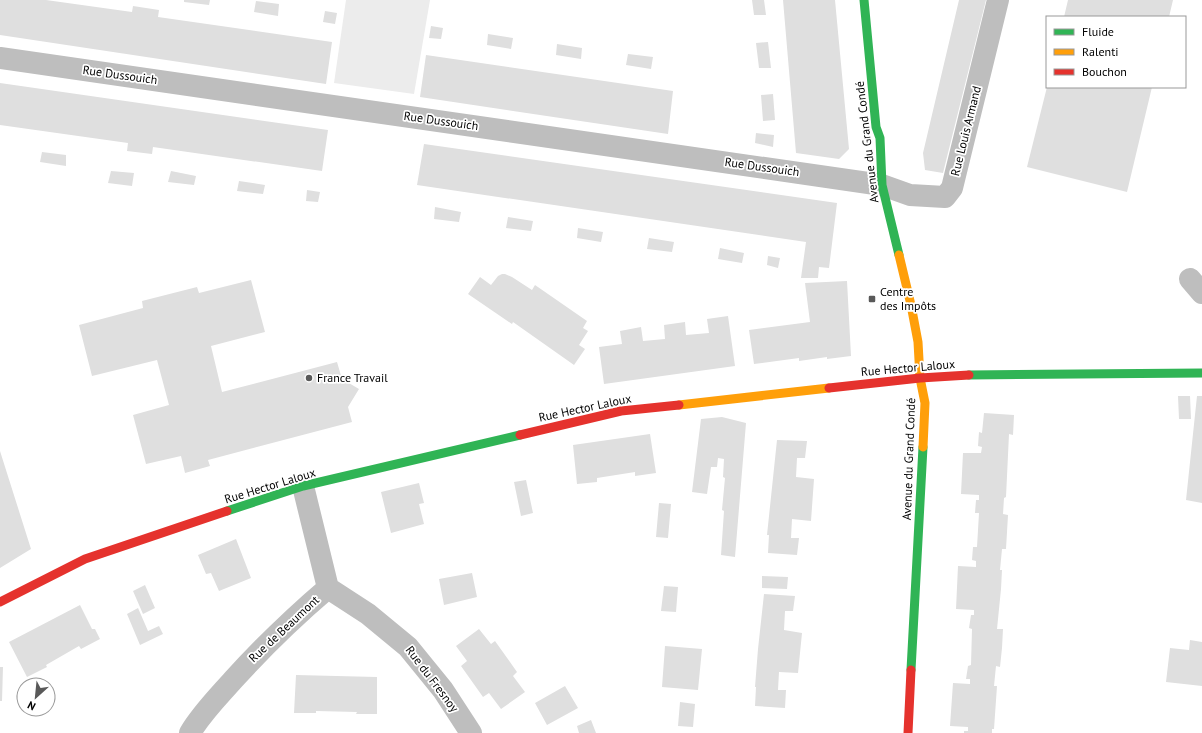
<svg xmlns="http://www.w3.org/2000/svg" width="1202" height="733" font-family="'PT Sans',sans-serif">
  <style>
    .green { fill: #ececec }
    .building { fill: #dfdfdf }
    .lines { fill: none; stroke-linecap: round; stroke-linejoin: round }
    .street { stroke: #bebebe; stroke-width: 22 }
    .fast { stroke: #30b455; stroke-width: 9 }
    .slow { stroke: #ff9f0a; stroke-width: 9 }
    .jam { stroke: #e5322d; stroke-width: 9 }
    .poi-dot { fill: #595959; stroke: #fff; stroke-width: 1.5 }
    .labels { text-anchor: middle; stroke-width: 3.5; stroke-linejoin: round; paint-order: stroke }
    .street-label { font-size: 12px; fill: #000; stroke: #fff }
    .poi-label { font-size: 12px; fill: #000; stroke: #fff; text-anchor: start }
  </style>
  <rect width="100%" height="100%" fill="#fff"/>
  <!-- green -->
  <path class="green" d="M 346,0 L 430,0 L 414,94 L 334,83 Z"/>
  <!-- building -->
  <path class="building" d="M 0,0 L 46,0 L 132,12 L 133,6 L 159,10 L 158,17 L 332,42 L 326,84 L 0,35 Z
    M 184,0 L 210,0 L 209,5 L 184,2 Z
    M 752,0 L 764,0 L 766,15 L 754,15 Z
    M 783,0 L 835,0 L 849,149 L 839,159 L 796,153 Z
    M 959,0 L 986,0 L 943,173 L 925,170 L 923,153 Z
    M 1068,0 L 1173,0 L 1169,17 L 1064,17 Z
    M 256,1 L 279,4 L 278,16 L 254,12 Z
    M 325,11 L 337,13 L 335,24 L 323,22 Z
    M 431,26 L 443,28 L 441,39 L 429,38 Z
    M 488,34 L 513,38 L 511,49 L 487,45 Z
    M 768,42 L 771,68 L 759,68 L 756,43 Z
    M 557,44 L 582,48 L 581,59 L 556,55 Z
    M 628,54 L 653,57 L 651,69 L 626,65 Z
    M 426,55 L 673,91 L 668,134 L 420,97 Z
    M 0,83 L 328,130 L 322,171 L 153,147 L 152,154 L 127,151 L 128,143 L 0,125 Z
    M 1047,87 L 1152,87 L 1127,192 L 1027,167 Z
    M 773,94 L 775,120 L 763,121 L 761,95 Z
    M 756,133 L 774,135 L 773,147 L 755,143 Z
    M 424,144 L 837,203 L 829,268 L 819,267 L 818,278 L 801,278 L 806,242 L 417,185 Z
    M 42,152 L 66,155 L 66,166 L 40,162 Z
    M 111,171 L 134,173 L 132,186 L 108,183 Z
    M 171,171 L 196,176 L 194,185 L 168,182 Z
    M 239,181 L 265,185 L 263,194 L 237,191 Z
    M 307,190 L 320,192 L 318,202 L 306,201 Z
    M 435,207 L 461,212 L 459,222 L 434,219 Z
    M 508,217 L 533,221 L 531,231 L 506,228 Z
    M 578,228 L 603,232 L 601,242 L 577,238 Z
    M 649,238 L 674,242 L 672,252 L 647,249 Z
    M 720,248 L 744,253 L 742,263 L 718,259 Z
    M 768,256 L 780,258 L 778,268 L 767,265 Z
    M 502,274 L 505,274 L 512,277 L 532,290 L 535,285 L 587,321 L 583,328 L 588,331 L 579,345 L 585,349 L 574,365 L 513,322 L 512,324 L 468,294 L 480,277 L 491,285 L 498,276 Z
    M 251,280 L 265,332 L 211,346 L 222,392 L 337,362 L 342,379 L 359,389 L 348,407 L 352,422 L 208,460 L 210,466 L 185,473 L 181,456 L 146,464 L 133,415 L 169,405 L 157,360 L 92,376 L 79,325 L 143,308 L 142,301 L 197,287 L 199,293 Z
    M 847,281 L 851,356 L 827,359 L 827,357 L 799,361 L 799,358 L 754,364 L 749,330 L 810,322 L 805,283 Z
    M 728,316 L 735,366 L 604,384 L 599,347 L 622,344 L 620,331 L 641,327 L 643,341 L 665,339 L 664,325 L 685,322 L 686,335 L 709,333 L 707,319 Z
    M 1178,396 L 1190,396 L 1191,419 L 1179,419 Z
    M 1197,396 L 1202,396 L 1202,503 L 1186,500 Z
    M 984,413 L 1014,415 L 1013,435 L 1009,434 L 1006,497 L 1004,498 L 1003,514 L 1008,515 L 1006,549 L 1002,549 L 1000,570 L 1002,570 L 1001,589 L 997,629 L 1003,629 L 1002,648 L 1000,667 L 996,666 L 994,686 L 997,686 L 994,729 L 992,729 L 992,733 L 964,733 L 964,731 L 968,731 L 968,727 L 950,726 L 953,683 L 970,684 L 970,679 L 966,679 L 968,666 L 971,665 L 972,629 L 969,628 L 971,615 L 974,615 L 974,610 L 956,609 L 958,566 L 976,567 L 976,561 L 972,560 L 973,547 L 977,547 L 979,513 L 975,513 L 976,500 L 979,500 L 979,495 L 961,494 L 963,453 L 981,453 L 982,447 L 978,446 L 979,432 L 982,433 Z
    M 722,417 L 746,423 L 735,557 L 721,555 L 724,511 L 722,510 L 725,478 L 723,477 L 724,459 L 718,458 L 717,467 L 711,467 L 707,494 L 692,492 L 701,419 Z
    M 650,434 L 656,473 L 635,476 L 635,472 L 597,478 L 597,482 L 577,484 L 573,445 Z
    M 777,440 L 807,441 L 805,458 L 797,458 L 796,477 L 814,479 L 811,521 L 792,519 L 791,538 L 799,538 L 797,555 L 768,553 L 769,535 L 767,535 Z
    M 0,451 L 31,549 L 0,568 Z
    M 526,480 L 533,513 L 521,516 L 514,482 Z
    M 419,483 L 424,503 L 419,504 L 424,524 L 391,533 L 381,492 Z
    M 659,503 L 671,504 L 668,538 L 656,537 Z
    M 236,539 L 251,578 L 219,591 L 211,573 L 206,574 L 198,555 Z
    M 472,573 L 477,597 L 444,605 L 439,579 Z
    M 762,576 L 788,577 L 787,589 L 762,588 Z
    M 145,585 L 155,608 L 143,614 L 133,591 Z
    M 664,586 L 678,587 L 676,612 L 661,611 Z
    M 764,594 L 795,596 L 793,611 L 785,611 L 784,630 L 802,633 L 798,673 L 779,672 L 778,690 L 786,690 L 785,708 L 755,706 L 756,687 L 755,687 L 758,649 Z
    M 80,605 L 92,629 L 95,629 L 100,639 L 81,649 L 79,646 L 46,665 L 47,667 L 27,677 L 9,642 Z
    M 138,608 L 148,631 L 159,626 L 163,634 L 140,645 L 127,614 Z
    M 479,629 L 491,644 L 495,641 L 510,662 L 517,672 L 513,676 L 525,692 L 501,709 L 489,693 L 483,697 L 461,666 L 467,661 L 456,646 Z
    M 1190,640 L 1202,642 L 1202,686 L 1166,682 L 1170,648 L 1189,650 Z
    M 665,646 L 702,649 L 698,690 L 662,687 Z
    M 0,667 L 3,667 L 2,701 L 0,701 Z
    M 296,675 L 377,677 L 377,714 L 356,714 L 357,712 L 316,711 L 316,713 L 294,713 Z
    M 565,686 L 578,708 L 547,725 L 535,703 Z
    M 680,702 L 695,704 L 693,727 L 678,726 Z
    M 591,720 L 596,733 L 579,733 L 577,726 Z"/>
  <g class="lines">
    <!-- street -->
    <path class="street" d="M 0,58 L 882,185 L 910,195 L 945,197 L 952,188 L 998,0
      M 1190,279 L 1202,293
      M 328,588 L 368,614 L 408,647 L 443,690 L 471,733
      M 190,733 C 201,714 218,697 233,680 C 263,647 294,617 328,588 L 303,486"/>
    <!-- fast -->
    <path class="fast" d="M 864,0 L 876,127 L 880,138 L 882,185 L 899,255
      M 969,375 L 1202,373
      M 227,511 L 303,486 L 520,435
      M 911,670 L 923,447"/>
    <!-- slow -->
    <path class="slow" d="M 899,255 L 911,305 L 918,342 L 920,378 L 925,403 L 923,447
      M 679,405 L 829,388"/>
    <!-- jam -->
    <path class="jam" d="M 829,388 L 920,378 L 969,375
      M 520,435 L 621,411 L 679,405
      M 0,602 L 85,559 L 227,511
      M 908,733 L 911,670"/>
  </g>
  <!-- markers -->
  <g class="poi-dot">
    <rect x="868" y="295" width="8" height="8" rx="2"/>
    <circle cx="309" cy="378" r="4"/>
  </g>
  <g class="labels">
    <!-- street labels -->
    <g class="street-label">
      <text transform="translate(120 75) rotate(8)" y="4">Rue Dussouich</text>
      <text transform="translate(441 121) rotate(8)" y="4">Rue Dussouich</text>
      <text transform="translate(966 131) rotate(-76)" y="4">Rue Louis Armand</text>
      <text transform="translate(867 142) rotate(-97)" y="4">Avenue du Grand Condé</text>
      <text transform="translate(762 167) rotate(8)" y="4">Rue Dussouich</text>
      <text transform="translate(908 368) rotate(-5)" y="4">Rue Hector Laloux</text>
      <text transform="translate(585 408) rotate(-12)" y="4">Rue Hector Laloux</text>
      <text transform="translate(909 459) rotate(-88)" y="4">Avenue du Grand Condé</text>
      <text transform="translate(270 486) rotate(-17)" y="4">Rue Hector Laloux</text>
      <text transform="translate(284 629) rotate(-43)" y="4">Rue de Beaumont</text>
      <text transform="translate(432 679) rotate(53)" y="4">Rue du Fresnoy</text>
    </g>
    <!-- poi labels -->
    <g class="poi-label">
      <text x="880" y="296">Centre<tspan x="880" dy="14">des Impôts</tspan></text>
      <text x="317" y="382">France Travail</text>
    </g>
  </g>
  <!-- legend -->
  <rect x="1046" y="16" width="140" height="72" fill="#ffffff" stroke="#999999"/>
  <rect x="1054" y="29" width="20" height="6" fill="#30b455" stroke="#999999"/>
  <text x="1082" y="36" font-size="12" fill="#000000">Fluide</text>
  <rect x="1054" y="49" width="20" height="6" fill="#ff9f0a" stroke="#999999"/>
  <text x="1082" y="56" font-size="12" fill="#000000">Ralenti</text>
  <rect x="1054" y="69" width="20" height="6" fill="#e5322d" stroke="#999999"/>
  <text x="1082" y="76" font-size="12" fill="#000000">Bouchon</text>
  <!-- north arrow -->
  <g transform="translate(36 697) rotate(207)"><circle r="19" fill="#ffffff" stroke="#999999"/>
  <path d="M0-3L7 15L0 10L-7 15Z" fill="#595959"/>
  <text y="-6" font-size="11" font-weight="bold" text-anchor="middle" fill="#000000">N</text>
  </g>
</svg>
